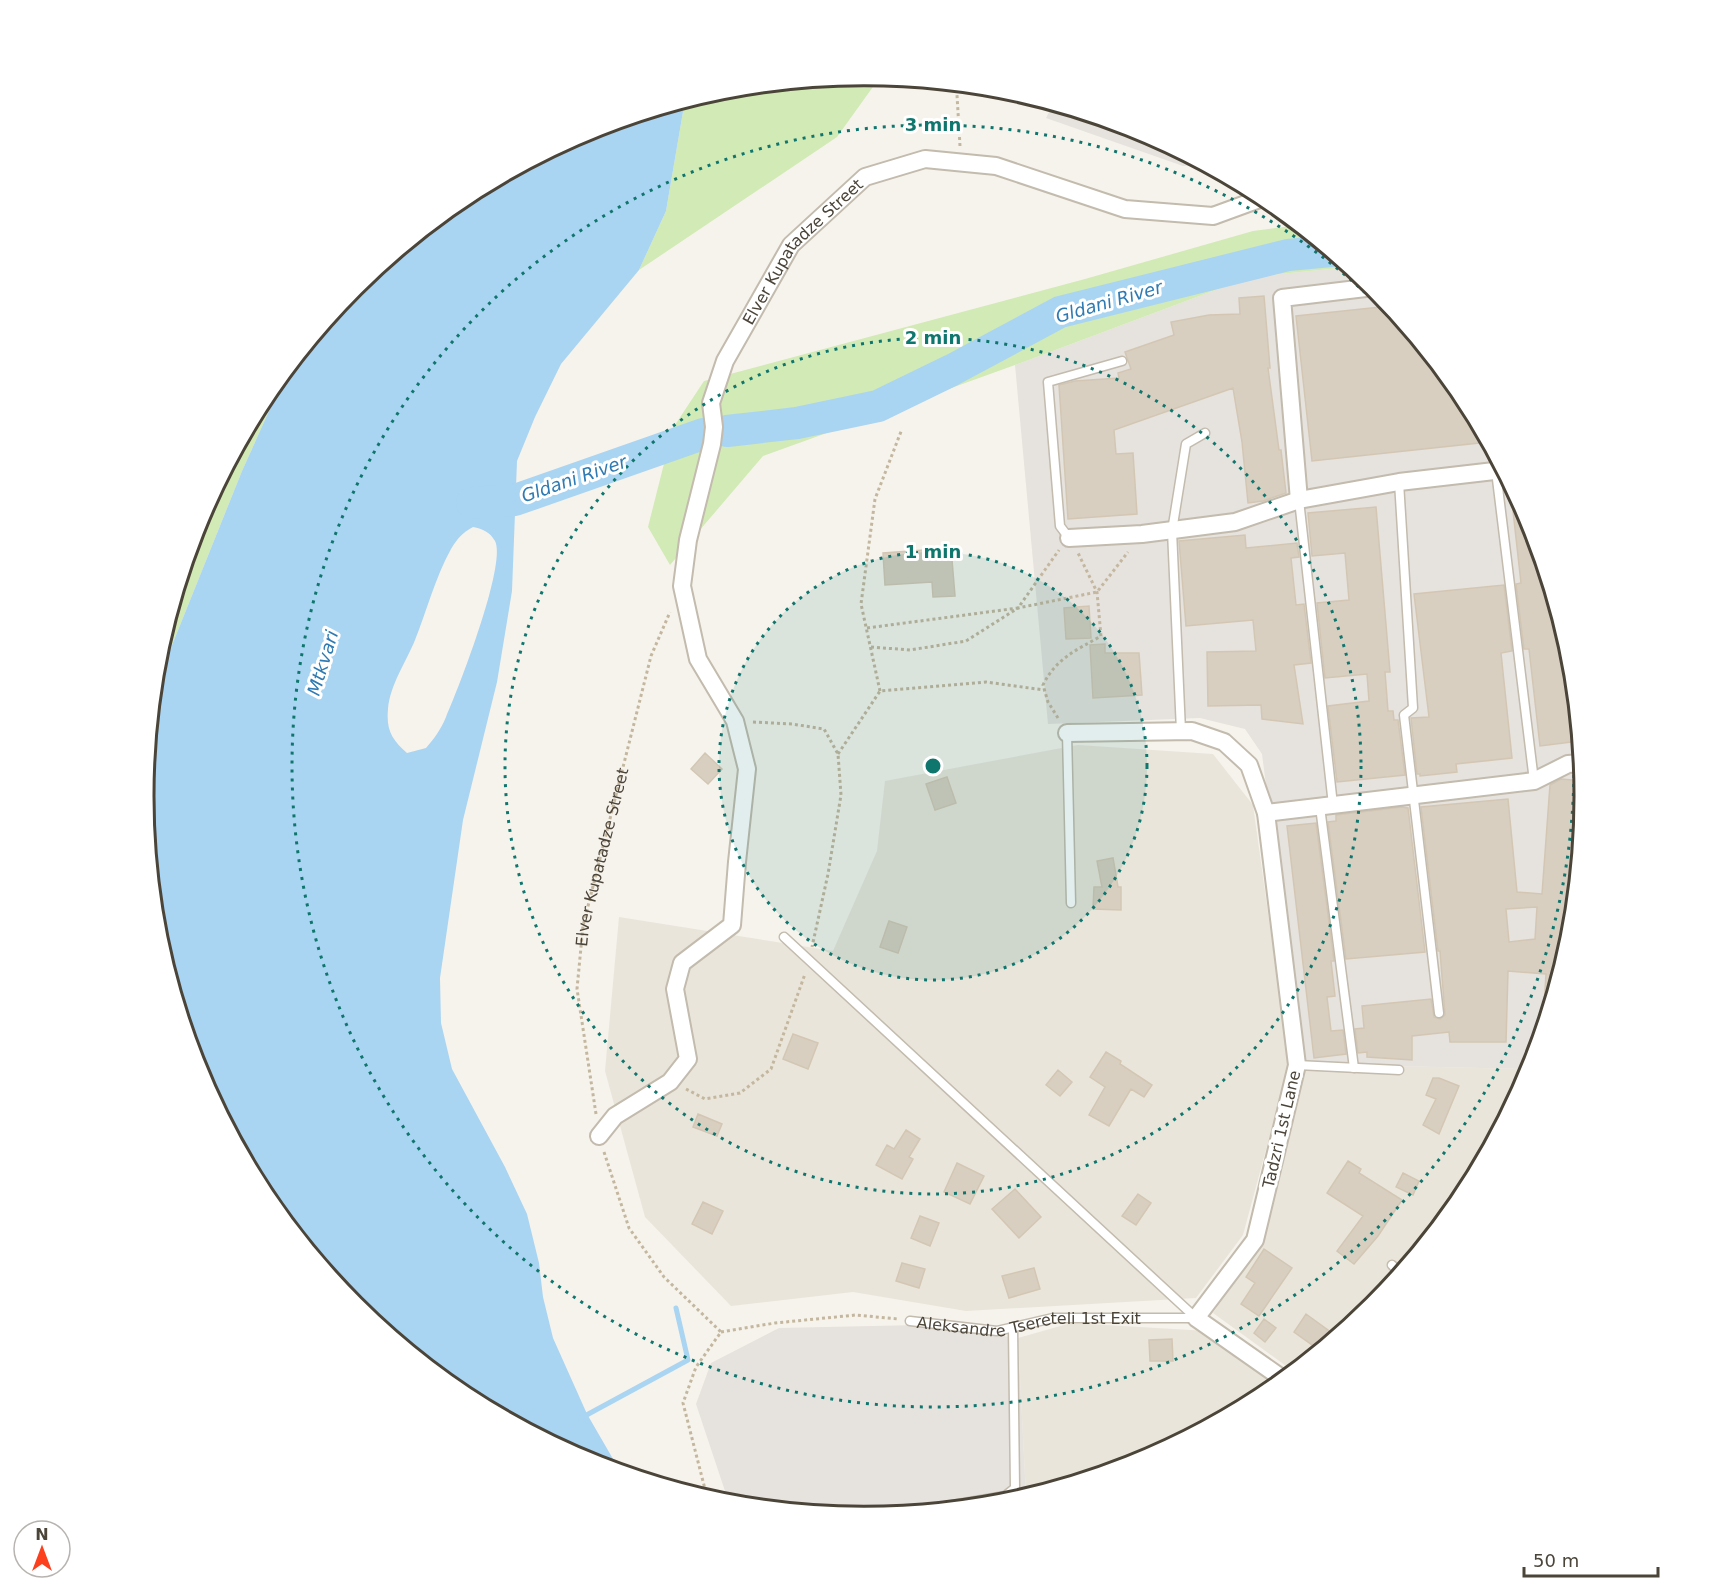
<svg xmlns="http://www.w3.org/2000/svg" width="1728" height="1591" font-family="'DejaVu Sans',sans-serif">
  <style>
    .residential { fill: #eae5da }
    .industrial { fill: #e6e2dd }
    .green { fill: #d2eab5 }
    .water { fill: #a9d4f2; fill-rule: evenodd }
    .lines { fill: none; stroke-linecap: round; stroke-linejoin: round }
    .stream { stroke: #a9d4f2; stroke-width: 5 }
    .river { stroke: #a9d4f2; stroke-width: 32 }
    .building { fill: #d8cfc1; stroke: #d3c7b4; stroke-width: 1.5; fill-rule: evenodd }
    .lane-casing { stroke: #c2bbae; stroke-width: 11 }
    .street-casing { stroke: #c2bbae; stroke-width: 20 }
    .path { stroke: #c4b79f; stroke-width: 3; stroke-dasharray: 3 3; stroke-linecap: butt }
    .lane { stroke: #fff; stroke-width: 8 }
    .street { stroke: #fff; stroke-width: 16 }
    .ring { fill: none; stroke: #0f766e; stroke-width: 3; stroke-dasharray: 3 6 }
    .labels { text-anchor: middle; stroke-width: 6; stroke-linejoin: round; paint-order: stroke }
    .street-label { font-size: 16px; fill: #4b4439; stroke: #fff }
    .water-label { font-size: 18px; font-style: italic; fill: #2e7ab2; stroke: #fff }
    .rim { fill: none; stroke: #4b4439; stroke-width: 3 }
    .centre { fill: #0f766e; stroke: #fff; stroke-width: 3 }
    .ring-label { font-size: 18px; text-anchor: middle; font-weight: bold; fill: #0f766e; stroke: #fff; stroke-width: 6; stroke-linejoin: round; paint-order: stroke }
  </style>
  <rect width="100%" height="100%" fill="#f6f3ec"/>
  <!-- residential -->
  <path class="residential" d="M 1078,745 L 1213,754 L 1253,805 L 1289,1064 L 1243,1235 L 1196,1298 L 966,1311 L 853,1292 L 731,1306 L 645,1217 L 605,1071 L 619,917 L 833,951 L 877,851 L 885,781 Z
    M 1302,1064 L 1530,1069 L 1463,1196 L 1373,1305 L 1293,1371 L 1213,1313 L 1264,1238 Z
    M 1071,1323 L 1208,1331 L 1278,1383 L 1264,1395 L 1139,1461 L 1026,1496 L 1018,1338 Z"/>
  <!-- industrial -->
  <path class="industrial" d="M 1053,104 L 1140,130 L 1204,164 L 1183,166 L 1046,118 Z
    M 1350,267 L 1374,286 L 1463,396 L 1530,520 L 1571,655 L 1584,796 L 1571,936 L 1530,1069 L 1302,1064 L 1262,754 L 1245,729 L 1200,718 L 1048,724 L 1015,365 L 1250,277 Z
    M 919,1325 L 1018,1338 L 1026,1496 L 1004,1502 L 864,1516 L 729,1503 L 696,1404 L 711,1363 L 779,1328 Z"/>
  <!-- green -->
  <path class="green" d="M 864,75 L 880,77 L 837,137 L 639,270 L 666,211 L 685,100 L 724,89 Z
    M 1299,225 L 1350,267 L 1250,277 L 1015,365 L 763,456 L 670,565 L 648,527 L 673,428 L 704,381 L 1085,279 L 1253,231 Z
    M 301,352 L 269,411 L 242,471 L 154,690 L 157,655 L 198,519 L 265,395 Z"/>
  <!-- water -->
  <path class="water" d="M 685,100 L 666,211 L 639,270 L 561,364 L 535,417 L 517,461 L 512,591 L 497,682 L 463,820 L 440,978 L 441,1023 L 452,1069 L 505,1167 L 527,1214 L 539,1263 L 543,1297 L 553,1338 L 587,1414 L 620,1471 L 588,1461 L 463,1394 L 354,1305 L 265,1195 L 198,1071 L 157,936 L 144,795 L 154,690 L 242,471 L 269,411 L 301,352 L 355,286 L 464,196 L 589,130 ZM 473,527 C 483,529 490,532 495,541 C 507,564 458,690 446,717 C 441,729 434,739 426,748 L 407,753 C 392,740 386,730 388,709 C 390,685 406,662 415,640 C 427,610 435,578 451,549 C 457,539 462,533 473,527 Z"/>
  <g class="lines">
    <!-- stream -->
    <path class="stream" d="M 581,1418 L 688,1360 L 676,1308"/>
    <!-- river -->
    <path class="river" d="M 727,431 L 797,423 L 878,406 L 952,370 L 1060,312 L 1288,255 L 1331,251
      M 472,503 L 515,500 L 703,434"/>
  </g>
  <!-- building -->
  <path class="building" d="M 1264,296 L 1270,368 L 1268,368 L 1279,450 L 1281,450 L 1286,493 L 1263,501 L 1248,503 L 1242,442 L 1233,388 L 1114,430 L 1116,454 L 1133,453 L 1137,514 L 1068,519 L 1059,385 L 1075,381 L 1119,378 L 1118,373 L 1131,369 L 1125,352 L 1174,335 L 1171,322 L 1209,315 L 1240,314 L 1239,298 Z
    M 1390,306 L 1463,396 L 1488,442 L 1312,461 L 1296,316 Z
    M 1510,484 L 1530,520 L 1571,655 L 1579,741 L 1540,746 L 1529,649 L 1524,649 L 1516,584 L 1521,583 Z
    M 1376,507 L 1390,672 L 1385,672 L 1388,711 L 1393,711 L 1394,720 L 1398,720 L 1405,775 L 1337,782 L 1328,706 L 1369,701 L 1367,674 L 1325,678 L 1317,603 L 1349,600 L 1345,553 L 1312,556 L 1308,513 Z
    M 1245,535 L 1246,548 L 1297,543 L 1299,557 L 1291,558 L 1296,605 L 1304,604 L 1311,663 L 1294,665 L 1303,724 L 1262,719 L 1261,705 L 1208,706 L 1207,652 L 1256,651 L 1253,620 L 1186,626 L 1179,541 Z
    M 951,548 L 955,596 L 933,597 L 932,582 L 885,585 L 883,553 Z
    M 1504,585 L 1512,651 L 1501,653 L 1512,758 L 1456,764 L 1457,772 L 1420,776 L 1420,774 L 1417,774 L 1411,718 L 1429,717 L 1414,594 Z
    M 1089,606 L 1091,638 L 1066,639 L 1064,608 Z
    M 1105,644 L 1105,653 L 1139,653 L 1142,695 L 1093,698 L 1090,645 Z
    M 705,753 L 722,769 L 708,784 L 691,769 Z
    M 947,777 L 956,803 L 935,810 L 926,784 Z
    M 1561,779 L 1583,781 L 1584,796 L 1571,936 L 1549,1007 L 1544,1006 L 1546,974 L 1508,971 L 1506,1042 L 1450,1042 L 1449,1032 L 1412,1036 L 1412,1060 L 1367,1057 L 1367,1052 L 1358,1053 L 1355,1029 L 1364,1028 L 1362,1006 L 1431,999 L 1434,1017 L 1440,1019 L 1445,1015 L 1440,951 L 1438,951 L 1421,807 L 1508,799 L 1517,892 L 1542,894 L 1550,785 ZM 1537,907 L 1535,939 L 1509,942 L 1506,909 Z
    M 1402,807 L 1408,808 L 1425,952 L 1346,959 L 1328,822 L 1336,821 L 1336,815 Z
    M 1316,823 L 1334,961 L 1331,961 L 1335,996 L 1327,997 L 1331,1031 L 1343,1030 L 1346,1054 L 1314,1058 L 1287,826 Z
    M 1113,858 L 1118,887 L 1121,887 L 1121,910 L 1093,909 L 1094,887 L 1102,887 L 1097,861 Z
    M 889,921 L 907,927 L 898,953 L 880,947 Z
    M 793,1034 L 818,1043 L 808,1069 L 783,1059 Z
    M 1106,1052 L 1121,1061 L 1120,1064 L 1152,1085 L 1144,1097 L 1131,1089 L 1109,1126 L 1089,1115 L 1105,1087 L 1090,1077 Z
    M 1058,1070 L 1072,1082 L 1060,1096 L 1046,1085 Z
    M 1433,1078 L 1439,1078 L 1459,1086 L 1439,1134 L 1423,1125 L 1436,1099 L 1426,1095 Z
    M 698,1114 L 722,1124 L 717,1136 L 693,1127 Z
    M 906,1130 L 920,1139 L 909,1157 L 913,1159 L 902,1179 L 876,1165 L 887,1145 L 894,1149 Z
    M 1348,1161 L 1361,1169 L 1359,1173 L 1402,1200 L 1378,1236 L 1354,1264 L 1337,1251 L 1363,1216 L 1327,1193 Z
    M 957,1163 L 984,1176 L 970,1204 L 944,1192 Z
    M 1403,1173 L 1419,1181 L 1413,1195 L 1396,1187 Z
    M 1015,1189 L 1041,1217 L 1019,1238 L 992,1209 Z
    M 1138,1194 L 1151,1203 L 1136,1225 L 1122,1216 Z
    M 703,1202 L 723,1211 L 712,1234 L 692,1224 Z
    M 920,1216 L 939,1223 L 930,1246 L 911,1238 Z
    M 1264,1249 L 1292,1268 L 1259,1316 L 1241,1304 L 1255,1283 L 1246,1277 Z
    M 902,1263 L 925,1269 L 919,1288 L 896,1281 Z
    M 1034,1268 L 1040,1289 L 1009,1298 L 1002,1276 Z
    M 1306,1314 L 1332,1333 L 1319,1350 L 1294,1332 Z
    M 1264,1319 L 1276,1328 L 1265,1342 L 1254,1333 Z
    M 1172,1339 L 1173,1361 L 1150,1361 L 1149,1340 Z"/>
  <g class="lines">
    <!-- lane casing -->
    <g class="lane-casing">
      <g id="lane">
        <path d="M 1496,471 L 1534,781"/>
        <path d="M 1399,482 L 1413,708 L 1404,715 L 1439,1013"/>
        <path d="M 1299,500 L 1333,805"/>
        <path d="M 1069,538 L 1060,526 L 1048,382 L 1122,361"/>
        <path d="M 1181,731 L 1172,531 L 1186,444 L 1205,433"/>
        <path d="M 1067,733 L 1071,903"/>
        <path d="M 1320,807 L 1354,1068"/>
        <path d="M 784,937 L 1196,1318"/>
        <path d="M 1297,1065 L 1399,1070"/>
        <path d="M 1392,1265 L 1400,1273"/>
        <path id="s2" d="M 910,1321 L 997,1331 L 1053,1318 L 1196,1318"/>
        <path d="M 918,1511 L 1005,1496 L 1015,1488 L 1013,1327"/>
      </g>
    </g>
    <!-- street casing -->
    <g class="street-casing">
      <g id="street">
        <path d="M 1299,500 L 1282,298 L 1374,287"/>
        <path d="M 1069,538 L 1142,534 L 1235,522 L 1299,500 L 1399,482 L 1503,470"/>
        <path d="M 1067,733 L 1192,731 L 1224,742 L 1249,765 L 1266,813 L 1297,1065 L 1255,1240 L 1196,1318 L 1283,1379"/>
        <path d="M 1266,813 L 1534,781 L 1568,764 L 1581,763"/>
        <path id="s3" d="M 599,1136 L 615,1116 L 670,1082 L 688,1059 L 675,989 L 682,963 L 732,925 L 737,862 L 747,769 L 735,721 L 698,659 L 682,586 L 688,540 L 712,444 L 714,427 L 711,403 L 725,361 L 791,245 L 865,177 L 925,159 L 996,166 L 1125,209 L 1213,216 L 1265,197"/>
      </g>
    </g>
    <!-- path -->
    <g class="path">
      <path d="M 960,146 L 957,95 L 961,85"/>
      <path d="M 867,628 L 1018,608 L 1059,550"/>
      <path d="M 871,647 L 910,650 L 966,641 L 1018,608 L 1097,592 L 1128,552"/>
      <path d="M 880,691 L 861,604 L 875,499 L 902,429"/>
      <path d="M 1058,718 L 1048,702 L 1043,685 C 1056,658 1077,650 1101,636 L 1097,592 L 1078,553"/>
      <path d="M 753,722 L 792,724 L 824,729 L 838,754 L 841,795 L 828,874 L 812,947"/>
      <path d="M 838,754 L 880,691 L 986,682 L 1044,690"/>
      <path d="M 686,1089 L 705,1099 L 740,1093 L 771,1069 L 805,974"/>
      <path id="s1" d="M 596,1114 L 577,989 L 583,926 L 651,656 L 670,612"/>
      <path d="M 604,1152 L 629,1228 L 664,1277 L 721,1332 L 696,1367 L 683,1403 L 707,1497"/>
      <path d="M 721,1332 L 775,1323 L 856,1315 L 898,1319"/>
    </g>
    <!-- lane -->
    <use href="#lane" class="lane"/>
    <!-- street -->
    <use href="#street" class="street"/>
  </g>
  <!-- distance rings -->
  <circle cx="933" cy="766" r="214" fill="#0f766e" fill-opacity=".12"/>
  <g class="ring">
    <circle cx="933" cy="766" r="214"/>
    <circle cx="933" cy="766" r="428"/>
    <circle cx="933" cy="766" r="641"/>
  </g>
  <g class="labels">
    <!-- street labels -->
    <g class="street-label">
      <text dy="6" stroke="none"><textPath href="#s3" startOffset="1000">Elver Kupatadze Street</textPath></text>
      <text dy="6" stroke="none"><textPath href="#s1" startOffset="261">Elver Kupatadze Street</textPath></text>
      <text transform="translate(1281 1129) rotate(-77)" y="6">Tadzri 1st Lane</text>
      <text dy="6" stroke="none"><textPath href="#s2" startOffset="120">Aleksandre Tsereteli 1st Exit</textPath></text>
    </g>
    <!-- water labels -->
    <g class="water-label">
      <text transform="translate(1109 302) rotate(-16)" y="6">Gldani River</text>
      <text transform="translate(574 479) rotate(-19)" y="6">Gldani River</text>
      <text transform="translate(323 663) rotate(-73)" y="6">Mtkvari</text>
    </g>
  </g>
  <!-- crop -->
  <path d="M0 0H1728V1591H0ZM154 796a710 710 0 1 1 1420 0a710 710 0 1 1-1420 0Z" fill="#fff" fill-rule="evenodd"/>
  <path class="rim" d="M154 796a710 710 0 1 1 1420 0a710 710 0 1 1-1420 0Z"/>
  <circle cx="933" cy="766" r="9" class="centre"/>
  <g class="ring-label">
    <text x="933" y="131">3 min</text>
    <text x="933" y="344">2 min</text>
    <text x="933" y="558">1 min</text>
  </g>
  <!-- north arrow -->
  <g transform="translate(42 1549)"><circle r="28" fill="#ffffff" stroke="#b7b4b0" stroke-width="1.5"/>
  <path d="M0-4.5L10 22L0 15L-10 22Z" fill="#fc3f1d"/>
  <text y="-9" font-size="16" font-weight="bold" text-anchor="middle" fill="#4b4439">N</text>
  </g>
  <!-- scale -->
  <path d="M1524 1567v9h134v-9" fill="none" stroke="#4b4439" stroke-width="3"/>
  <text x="1533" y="1567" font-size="18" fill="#4b4439" stroke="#ffffff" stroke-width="4.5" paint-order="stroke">50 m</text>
</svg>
